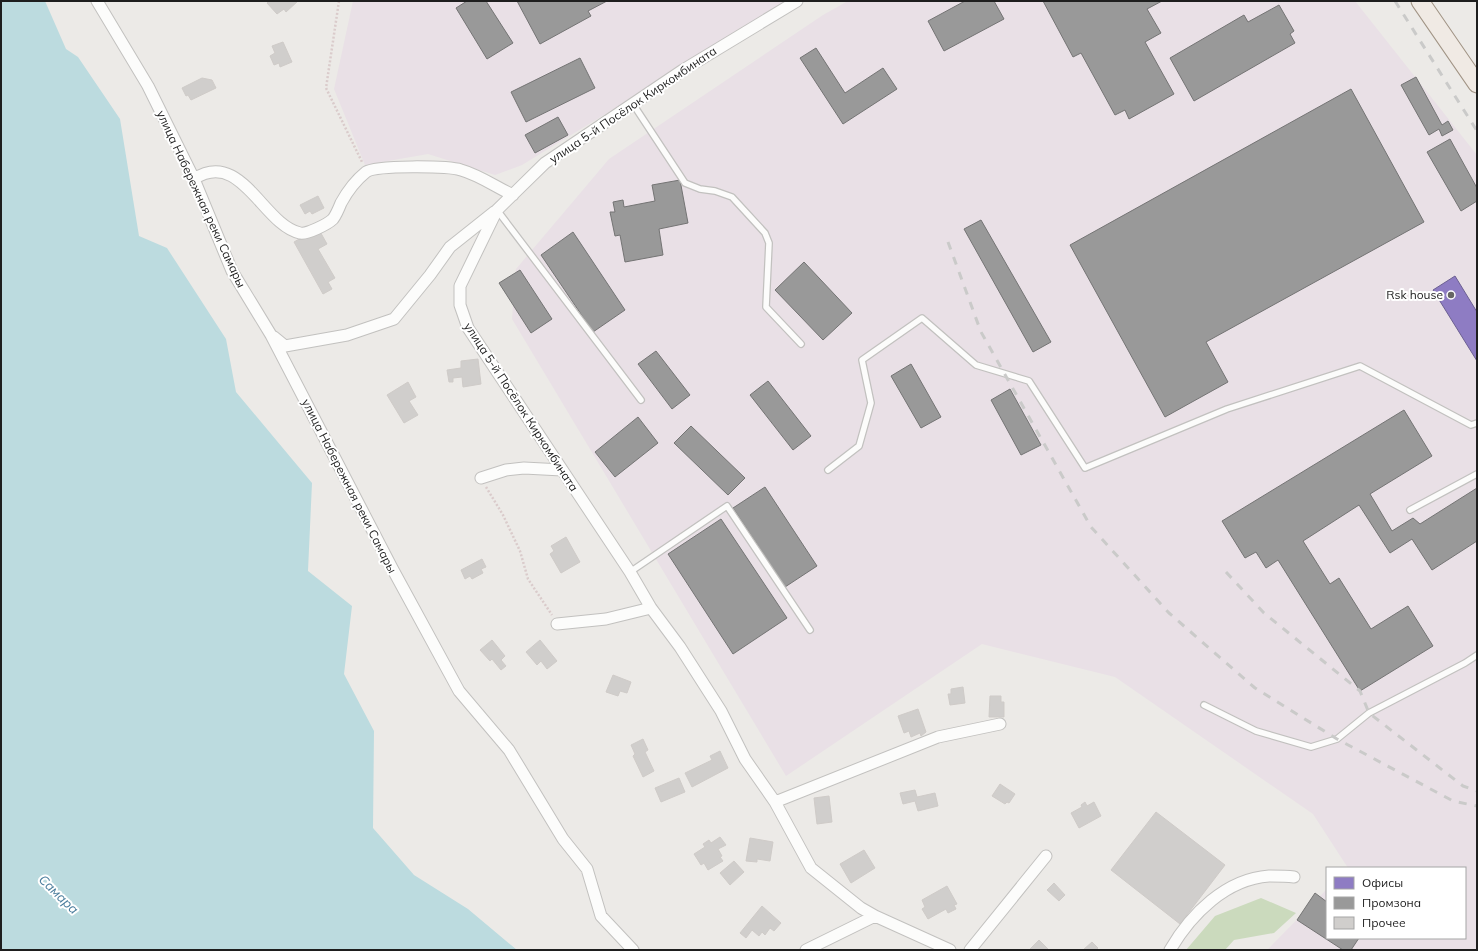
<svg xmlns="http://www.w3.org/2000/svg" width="1478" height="951" font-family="Mulish,sans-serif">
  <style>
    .industrial { fill: #e9e0e6 }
    .forest { fill: #cbdabd }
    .water { fill: #bcdbdf }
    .offices { fill: #8e7cc3; stroke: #6c6092 }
    .industry { fill: #999; stroke: #747474 }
    .building { fill: #d0cecc; stroke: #cfcbc8 }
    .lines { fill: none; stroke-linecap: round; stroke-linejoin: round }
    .service-casing { stroke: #c2c1bf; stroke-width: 8 }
    .minor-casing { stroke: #c2c1bf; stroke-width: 13 }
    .primary-casing { stroke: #a19485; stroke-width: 19 }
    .path { stroke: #dacbcb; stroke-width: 2.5; stroke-dasharray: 2 2; stroke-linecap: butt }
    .service { stroke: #fcfcfb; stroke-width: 5.5 }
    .minor { stroke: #fcfcfb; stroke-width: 11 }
    .primary { stroke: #f0eae4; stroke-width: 17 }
    .rail { stroke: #cacac9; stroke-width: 3; stroke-dasharray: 8 8; stroke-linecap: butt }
    .poi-dot { fill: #666564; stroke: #fff; stroke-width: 1.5 }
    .labels { text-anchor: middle; stroke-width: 4; stroke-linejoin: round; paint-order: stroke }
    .street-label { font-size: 12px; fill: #1e1e1e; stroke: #fff }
    .poi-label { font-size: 12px; fill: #1e1e1e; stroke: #fff; text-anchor: end }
    .water-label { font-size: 13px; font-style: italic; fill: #487b9b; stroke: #fff }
  </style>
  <rect width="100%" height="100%" fill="#eceae7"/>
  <!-- industrial -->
  <path class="industrial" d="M 353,1 L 790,1 L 522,165 L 495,175 L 428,154 L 365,165 L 334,89 Z
    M 848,1 L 1355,1 L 1477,155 L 1477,950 L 1267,950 L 1327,889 L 1327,938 L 1465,938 L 1465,868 L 1348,868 L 1313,814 L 1115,677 L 982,644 L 786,776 L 512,319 L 516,269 L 609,159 L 823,15 Z"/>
  <!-- forest -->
  <path class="forest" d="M 1261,898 L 1296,913 L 1274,933 L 1234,940 L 1225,950 L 1186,950 L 1215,916 Z"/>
  <!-- water -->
  <path class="water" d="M 1,1 L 45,1 L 66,49 L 78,57 L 120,119 L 139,236 L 167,248 L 226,339 L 236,392 L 312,483 L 308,571 L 352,606 L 344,674 L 374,731 L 373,828 L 414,875 L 468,909 L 517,950 L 1,950 Z"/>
  <!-- offices -->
  <path class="offices" d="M 1455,276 L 1477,312 L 1477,361 L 1433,290 Z"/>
  <!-- industry -->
  <path class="industry" d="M 467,1 L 486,1 L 513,43 L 487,59 L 456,8 Z
    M 517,1 L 607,1 L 588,11 L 591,16 L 540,44 Z
    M 965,1 L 994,1 L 1004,19 L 944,51 L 928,21 Z
    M 1043,1 L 1162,1 L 1147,9 L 1161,33 L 1145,42 L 1174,94 L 1129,119 L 1125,110 L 1115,115 L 1081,53 L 1073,57 Z
    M 1279,5 L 1294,31 L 1290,34 L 1295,43 L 1194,101 L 1170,58 L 1244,15 L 1248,22 Z
    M 816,48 L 845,93 L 883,68 L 897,89 L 843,124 L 800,58 Z
    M 580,58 L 595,88 L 526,122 L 511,92 Z
    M 1416,77 L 1442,125 L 1448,121 L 1453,130 L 1442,136 L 1439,129 L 1429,135 L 1401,85 Z
    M 1351,89 L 1424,222 L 1206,342 L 1228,382 L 1165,417 L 1070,245 Z
    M 558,117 L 568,135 L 535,153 L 525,135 Z
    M 1450,139 L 1477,188 L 1477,201 L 1461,211 L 1427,152 Z
    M 680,180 L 688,223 L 659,229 L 663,255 L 625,262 L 620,235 L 615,236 L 610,212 L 615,212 L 613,202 L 623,200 L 624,207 L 655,201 L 652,185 Z
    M 981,220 L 1051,342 L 1033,352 L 964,229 Z
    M 573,232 L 625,310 L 593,332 L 541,255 Z
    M 804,262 L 852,313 L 823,340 L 775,290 Z
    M 520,270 L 552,319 L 531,333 L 499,283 Z
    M 656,351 L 690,395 L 672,409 L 638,364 Z
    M 911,364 L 941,417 L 921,428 L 891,376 Z
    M 768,381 L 811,436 L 793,450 L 750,395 Z
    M 1010,389 L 1041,445 L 1021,455 L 991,400 Z
    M 1404,410 L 1432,456 L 1370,494 L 1392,531 L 1413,518 L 1420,524 L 1477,488 L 1477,541 L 1432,570 L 1412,539 L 1390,553 L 1359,505 L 1303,541 L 1330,584 L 1339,578 L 1371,629 L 1408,606 L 1433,646 L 1360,691 L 1278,560 L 1266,568 L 1256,552 L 1245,558 L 1222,521 Z
    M 638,417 L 658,443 L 615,477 L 595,452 Z
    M 691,426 L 745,478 L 728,495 L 674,443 Z
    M 765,487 L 817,566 L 785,587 L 733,508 Z
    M 721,519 L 787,618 L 733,654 L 668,554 Z
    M 1315,893 L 1327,902 L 1327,938 L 1359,938 L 1351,950 L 1343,950 L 1297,920 Z"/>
  <!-- building -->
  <path class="building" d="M 269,1 L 298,1 L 286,12 L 284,9 L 277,14 L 267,3 Z
    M 283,42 L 292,62 L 280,67 L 279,63 L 274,65 L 270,56 L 275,53 L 272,46 Z
    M 202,78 L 212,80 L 216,88 L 191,100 L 188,95 L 186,96 L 182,88 Z
    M 318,196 L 324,208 L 312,214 L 310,211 L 305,214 L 300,205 Z
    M 318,228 L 327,244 L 318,249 L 335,278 L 328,282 L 332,289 L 323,294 L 294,242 Z
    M 478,359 L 481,384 L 463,387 L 462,377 L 453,378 L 453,382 L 449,382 L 447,370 L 461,368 L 461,361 Z
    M 408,382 L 416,397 L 409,401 L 418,415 L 404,423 L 387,395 Z
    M 566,537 L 580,562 L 561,573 L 550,554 L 554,551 L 551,546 Z
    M 482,559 L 486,567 L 481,569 L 483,573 L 472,579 L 470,576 L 465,579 L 461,570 Z
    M 492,640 L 505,656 L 501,660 L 506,666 L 501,670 L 492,659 L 490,661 L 480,650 Z
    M 540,640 L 557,661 L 547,669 L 541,661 L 537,665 L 526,652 Z
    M 613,675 L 631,682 L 627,693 L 620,691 L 618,696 L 606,692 Z
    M 963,687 L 965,703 L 950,705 L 948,694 L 951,694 L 951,689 Z
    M 990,696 L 1001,696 L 1001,702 L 1004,702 L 1004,717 L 989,717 Z
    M 918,709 L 926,732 L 921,736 L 920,733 L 911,737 L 909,731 L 904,733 L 898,716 Z
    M 643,739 L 648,750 L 645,752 L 654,771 L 643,777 L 633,756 L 635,754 L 631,745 Z
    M 720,751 L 728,768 L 692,787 L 685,773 L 712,760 L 710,756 Z
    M 679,778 L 685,792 L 661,802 L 655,788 Z
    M 1000,784 L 1015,794 L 1009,803 L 1007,802 L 1005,804 L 992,796 Z
    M 915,790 L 917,797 L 935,793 L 938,806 L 918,811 L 915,801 L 903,804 L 900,793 Z
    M 829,796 L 832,822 L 817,824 L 814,798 Z
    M 1085,802 L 1087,806 L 1094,802 L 1101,816 L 1079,828 L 1071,813 L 1082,807 L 1081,805 Z
    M 1156,812 L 1225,865 L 1180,924 L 1111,870 Z
    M 720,837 L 726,845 L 718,849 L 722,856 L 720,857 L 723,861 L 708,870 L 704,863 L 701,865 L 694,854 L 705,847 L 703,844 L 709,840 L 711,843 Z
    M 750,838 L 773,842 L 770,861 L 757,859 L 757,862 L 746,861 Z
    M 864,850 L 875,868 L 851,883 L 840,864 Z
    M 734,861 L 744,872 L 730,885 L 720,873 Z
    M 1054,883 L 1065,895 L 1059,901 L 1047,890 Z
    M 947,886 L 957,904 L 954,905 L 956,909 L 948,913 L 946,909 L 928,919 L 922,909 L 925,907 L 922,900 Z
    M 762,906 L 781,923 L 774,931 L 770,928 L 765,935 L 762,932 L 759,936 L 752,930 L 746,938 L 740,933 Z
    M 1039,940 L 1049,950 L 1029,950 Z
    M 1092,942 L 1098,948 L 1096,950 L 1083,950 Z"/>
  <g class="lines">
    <!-- service casing -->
    <g class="service-casing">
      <path id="service" d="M 633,104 L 685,183 L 700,189 L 715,191 L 732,197 L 765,233 L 769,243 L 766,307 L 801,344
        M 497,210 L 641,400
        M 828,470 L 859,446 L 871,403 L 862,360 L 922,318 L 976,365 L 1029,381 L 1085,468 L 1227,409 L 1360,366 L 1471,425 L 1477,423
        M 1410,510 L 1477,474
        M 630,572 L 727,506 L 810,630
        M 1204,705 L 1256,731 L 1311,747 L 1337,739 L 1369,713 L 1465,663 L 1477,655"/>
    </g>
    <!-- minor casing -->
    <g class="minor-casing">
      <path id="minor" d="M 97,1 L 148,86 L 194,179 L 232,271 L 271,335 L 392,568 L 459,691 L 509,750 L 563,839 L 587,869 L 601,916 L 633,950
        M 797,1 L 683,70 L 545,163 L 497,210 L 460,286 L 460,305 L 468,328 L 630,572 L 651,608 L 680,647 L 721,711 L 745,759 L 775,802 L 811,868 L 861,908 L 875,916 L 950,950
        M 194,179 C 241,148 263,225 300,233 C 306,235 328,224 333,219 C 336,215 339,208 341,203 C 347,192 356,180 366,172 C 376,165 448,166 461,170 C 479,175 496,187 513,195
        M 274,337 L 285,346 L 347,335 L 394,319 L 430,275 L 450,247 L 494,212
        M 481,478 L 506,470 L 524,468 L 562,470
        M 557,624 L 606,619 L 651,608
        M 775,802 L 938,737 L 1000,724
        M 806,950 L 875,916
        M 970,950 L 1046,856
        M 1170,950 C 1191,914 1226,879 1269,876 C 1277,876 1286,876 1294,877"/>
    </g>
    <!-- primary casing -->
    <g class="primary-casing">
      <path id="primary" d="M 1420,1 L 1477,84"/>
    </g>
    <!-- path -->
    <path class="path" d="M 339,1 L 326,88 L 362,162
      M 486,487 L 503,515 L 520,551 L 528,579 L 552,615"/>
    <!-- service -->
    <use href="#service" class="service"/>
    <!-- minor -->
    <use href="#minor" class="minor"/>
    <!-- primary -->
    <use href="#primary" class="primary"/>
    <!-- rail -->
    <path class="rail" d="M 1395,1 L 1477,131
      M 948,242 L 981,332 L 1091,527 L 1169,613 L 1255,688 L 1337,739 L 1453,801 L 1477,806
      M 1226,572 L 1264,613 L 1360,691 L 1369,713 L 1463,786 L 1477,791"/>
  </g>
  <!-- markers -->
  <circle class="poi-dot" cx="1451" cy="295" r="4"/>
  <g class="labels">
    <!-- street labels -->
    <g class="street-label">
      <text transform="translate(633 105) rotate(-34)" y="4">улица 5-й Посёлок Киркомбината</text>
      <text transform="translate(201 199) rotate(65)" y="4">улица Набережная реки Самары</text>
      <text transform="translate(521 407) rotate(57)" y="4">улица 5-й Посёлок Киркомбината</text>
      <text transform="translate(349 486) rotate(63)" y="4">улица Набережная реки Самары</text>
    </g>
    <!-- poi labels -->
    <g class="poi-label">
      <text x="1443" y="299">Rsk house</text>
    </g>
    <!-- water labels -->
    <g class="water-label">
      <text transform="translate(59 894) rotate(44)" y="5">Самара</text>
    </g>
  </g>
  <!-- border -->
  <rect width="1478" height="951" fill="none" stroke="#1e1e1e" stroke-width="4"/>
  <!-- legend -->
  <rect x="1326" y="867" width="140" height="72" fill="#ffffff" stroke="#a5a5a5"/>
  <rect x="1334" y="877" width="20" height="12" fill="#8e7cc3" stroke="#a5a5a5"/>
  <text x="1362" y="887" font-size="12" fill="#1e1e1e">Офисы</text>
  <rect x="1334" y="897" width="20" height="12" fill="#999999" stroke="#a5a5a5"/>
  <text x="1362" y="907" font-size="12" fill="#1e1e1e">Промзона</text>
  <rect x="1334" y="917" width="20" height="12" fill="#d0cecc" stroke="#a5a5a5"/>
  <text x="1362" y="927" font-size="12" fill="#1e1e1e">Прочее</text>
</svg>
